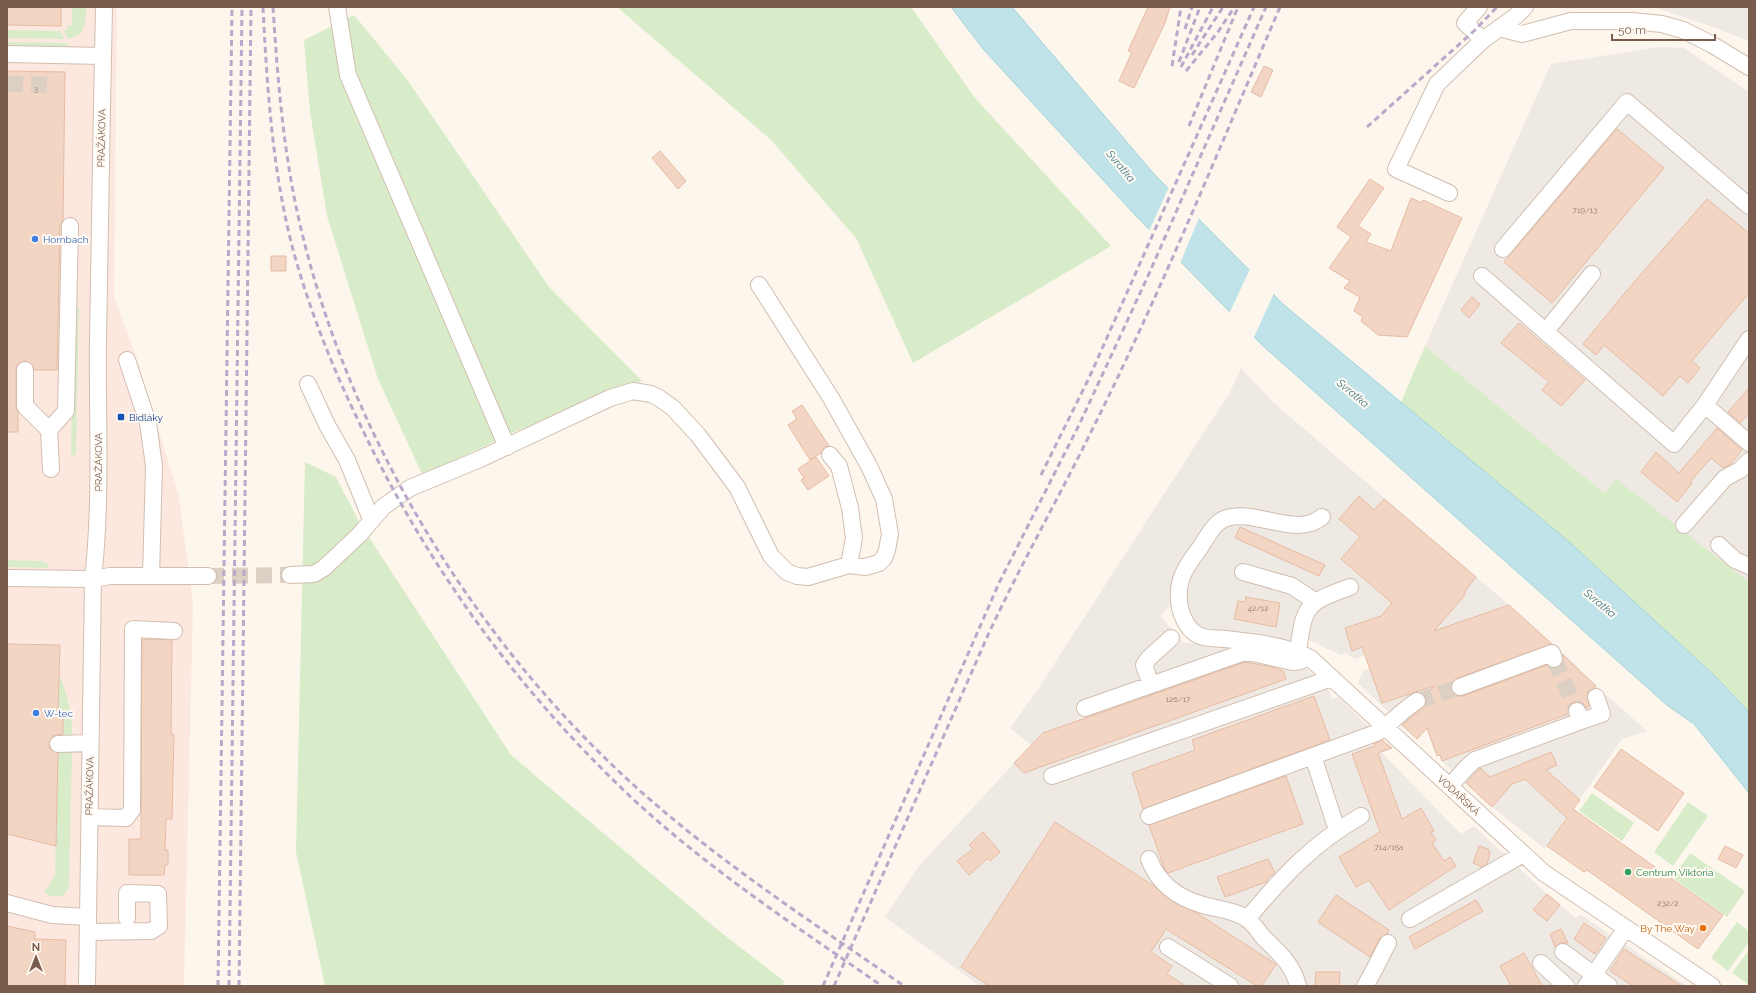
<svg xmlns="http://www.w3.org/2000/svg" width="1756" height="993" font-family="Raleway,sans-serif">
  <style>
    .commercial { fill: #fde8e0 }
    .industrial { fill: #efe9e4 }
    .green { fill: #d8ecc9 }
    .water { fill: #bfe3e8; stroke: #a5d3da }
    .pier { fill: #fdf6ec }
    .building { fill: #f3d5c3; stroke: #e6bba3 }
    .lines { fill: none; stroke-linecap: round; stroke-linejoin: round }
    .minor-tunnel { stroke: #dcd0c4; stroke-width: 16; stroke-dasharray: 16 8; stroke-linecap: butt }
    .minor-casing { stroke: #d1beb0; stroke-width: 18 }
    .minor { stroke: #fff; stroke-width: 16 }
    .rail { stroke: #b9a8c9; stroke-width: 3; stroke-dasharray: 6 4; stroke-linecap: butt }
    .shop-dot { fill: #3f7fe0; stroke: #fffaf3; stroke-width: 1.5 }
    .transit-dot { fill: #1a4fb4; stroke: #fffaf3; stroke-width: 1.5 }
    .leisure-dot { fill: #2e9e5b; stroke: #fffaf3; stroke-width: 1.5 }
    .food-dot { fill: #e8710a; stroke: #fffaf3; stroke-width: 1.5 }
    .labels { text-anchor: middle; stroke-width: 4; stroke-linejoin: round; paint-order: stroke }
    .number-label { font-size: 8px; fill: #987a6a }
    .street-label { font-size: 10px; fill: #7a5c4d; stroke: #fffaf3 }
    .shop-label { font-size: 10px; fill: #366cbe; stroke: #fffaf3; text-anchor: start }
    .transit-label { font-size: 10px; fill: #164399; stroke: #fffaf3; text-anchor: start }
    .leisure-label { font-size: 10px; fill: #27864d; stroke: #fffaf3; text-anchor: start }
    .food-label { font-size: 10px; fill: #c56008; stroke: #fffaf3; text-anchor: end }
    .water-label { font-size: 11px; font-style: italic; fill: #437c86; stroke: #fffaf3 }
  </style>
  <rect width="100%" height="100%" fill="#fdf6ec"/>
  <!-- commercial -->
  <path class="commercial" d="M 7,7 L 117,7 L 114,297 L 137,359 L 179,497 L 193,604 L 184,986 L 7,986 Z"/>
  <!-- industrial -->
  <path class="industrial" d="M 1654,7 L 1749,7 L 1749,41 L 1702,23 Z
    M 1659,47 L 1684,48 L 1749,92 L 1749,582 L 1616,480 L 1604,493 L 1425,346 L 1551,64 Z
    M 1241,368 L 1274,403 L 1509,605 L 1565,655 L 1579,668 L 1580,672 L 1647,731 L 1622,739 L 1545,849 L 1492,807 L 1442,761 L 1440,755 L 1437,756 L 1427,728 L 1417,739 L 1358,683 L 1363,671 L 1370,668 L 1365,655 L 1355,659 L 1346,653 L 1341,655 L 1309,640 L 1306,644 L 1204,632 L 1174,604 L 1169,607 L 1160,616 L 1184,643 L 1246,645 L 1294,657 L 1329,690 L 1332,699 L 1338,697 L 1388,745 L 1388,750 L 1381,752 L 1461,834 L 1474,826 L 1547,894 L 1576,918 L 1581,915 L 1687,986 L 980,986 L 885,917 L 919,866 L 1031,745 L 1010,728 L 1038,689 L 1230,392 Z"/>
  <!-- green -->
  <path class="green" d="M 617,7 L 911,7 L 975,98 L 1111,246 L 913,363 L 856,238 L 771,140 Z
    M 72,8 L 86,8 C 86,23 85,36 68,39 L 63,30 L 67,30 L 67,26 L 72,25 Z
    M 354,15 L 406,78 L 549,287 L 642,381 L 509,434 L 423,476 L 378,379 L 327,216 L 310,112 L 304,40 Z
    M 7,30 L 60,31 L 65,39 L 7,38 Z
    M 7,42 L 65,43 L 68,44 L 69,47 L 7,46 Z
    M 73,307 L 79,307 L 76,454 L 73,456 L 71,455 Z
    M 1425,346 L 1604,493 L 1616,479 L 1749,582 L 1749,712 L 1715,676 L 1401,402 Z
    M 305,462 L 336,477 L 359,522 L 511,755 L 719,931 L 784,981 L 782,986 L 325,986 L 296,852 Z
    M 7,560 L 41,561 L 47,563 L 49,568 L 7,567 Z
    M 59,677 L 61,678 C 67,696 73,717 72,736 L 63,736 L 63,712 L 59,712 Z
    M 58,750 L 72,751 L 69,888 L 63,896 L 51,896 L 44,892 L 55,876 Z
    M 1592,793 L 1634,823 L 1622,841 L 1579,811 Z
    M 1688,802 L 1708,816 L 1673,866 L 1654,852 Z
    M 1690,853 L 1745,891 L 1727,917 L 1673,878 Z
    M 1737,922 L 1749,931 L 1749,942 L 1728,971 L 1711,958 Z
    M 1749,950 L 1749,985 L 1732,973 Z"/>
  <!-- water -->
  <path class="water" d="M 951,7 L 1012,7 L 1154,174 L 1284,305 L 1567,540 L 1715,676 L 1749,712 L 1749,793 L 1694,724 L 1668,706 L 1262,345 L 1135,215 L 984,50 Z"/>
  <!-- pier -->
  <path class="pier" d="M 1170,185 L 1200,216 L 1180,263 L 1149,231 Z
    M 1250,269 L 1274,293 L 1253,339 L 1229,314 Z"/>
  <!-- building -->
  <path class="building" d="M 7,7 L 61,7 L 61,26 L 7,25 Z
    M 1148,7 L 1170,7 L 1165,23 L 1134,88 L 1119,81 L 1132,52 L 1128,51 Z
    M 1264,66 L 1273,70 L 1261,97 L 1251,92 Z
    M 7,71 L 65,72 L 63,220 L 60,226 L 57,370 L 34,370 L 33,365 L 25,361 L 21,362 L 17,365 L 16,370 L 16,406 L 18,413 L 18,432 L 7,432 Z
    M 1617,129 L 1664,168 L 1552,303 L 1504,262 Z
    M 660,151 L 686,181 L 678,189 L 652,158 Z
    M 1370,179 L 1384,188 L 1358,226 L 1371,234 L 1366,242 L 1391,251 L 1411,198 L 1422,203 L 1423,200 L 1462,218 L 1407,337 L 1378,335 L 1361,321 L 1363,317 L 1354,311 L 1360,297 L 1344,288 L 1350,281 L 1329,268 L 1351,237 L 1337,227 Z
    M 1707,199 L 1749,233 L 1749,293 L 1692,361 L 1700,368 L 1688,383 L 1680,376 L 1663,396 L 1604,345 L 1596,355 L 1583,344 L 1628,289 Z
    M 271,256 L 286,256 L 286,271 L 271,271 Z
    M 1472,297 L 1480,304 L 1469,318 L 1461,310 Z
    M 1519,323 L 1585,380 L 1561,406 L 1542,390 L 1549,382 L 1501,343 Z
    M 1749,388 L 1749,413 L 1740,423 L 1728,412 Z
    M 802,405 L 829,446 L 824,447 L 821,453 L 810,460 L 788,425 L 797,419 L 792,411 Z
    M 1717,428 L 1742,450 L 1731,464 L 1723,468 L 1711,458 L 1690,482 L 1692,483 L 1677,502 L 1641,472 L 1656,452 L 1679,473 Z
    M 816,457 L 829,476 L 808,490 L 801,480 L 804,478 L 798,469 Z
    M 1359,496 L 1374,510 L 1384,499 L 1476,577 L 1466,590 L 1464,596 L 1434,631 L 1509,605 L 1552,644 L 1457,678 L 1451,685 L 1451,690 L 1454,694 L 1458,696 L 1463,696 L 1547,665 L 1552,668 L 1557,668 L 1563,661 L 1562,654 L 1596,686 L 1587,693 L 1589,706 L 1586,708 L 1583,703 L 1574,702 L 1569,705 L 1568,714 L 1442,761 L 1440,755 L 1437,756 L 1427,728 L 1417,739 L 1402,725 L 1425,706 L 1426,701 L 1425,696 L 1434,686 L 1382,703 L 1362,647 L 1352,651 L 1345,628 L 1381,616 L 1392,603 L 1341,559 L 1360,537 L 1339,519 Z
    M 1240,527 L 1325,565 L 1319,576 L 1235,538 Z
    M 1246,597 L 1280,603 L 1276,627 L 1234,619 L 1238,601 L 1245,602 Z
    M 150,639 L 172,640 L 171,734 L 174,735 L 172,819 L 166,819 L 165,850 L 168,850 L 168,865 L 165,865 L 164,875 L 129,875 L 129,839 L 141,839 L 142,640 Z
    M 7,644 L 60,645 L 58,712 L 63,712 L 63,734 L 53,736 L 49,744 L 50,749 L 58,753 L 56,846 L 7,834 Z
    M 1245,662 L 1276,668 L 1283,671 L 1286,679 L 1024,773 L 1014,763 L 1043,733 Z
    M 1314,696 L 1330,740 L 1143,809 L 1132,773 L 1195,750 L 1192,740 Z
    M 1382,740 L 1392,748 L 1378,753 L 1402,819 L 1421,808 L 1434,831 L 1431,832 L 1436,840 L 1432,843 L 1444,861 L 1450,857 L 1456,866 L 1389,910 L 1369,880 L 1356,887 L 1339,857 L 1380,832 L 1352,754 L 1375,746 L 1374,744 Z
    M 1621,749 L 1684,793 L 1658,831 L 1594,787 Z
    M 1551,752 L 1557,765 L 1546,770 L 1580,800 L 1573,809 L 1723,915 L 1698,949 L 1587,870 L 1584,872 L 1547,846 L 1567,818 L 1525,779 L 1512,784 L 1492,807 L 1466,783 L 1480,768 L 1490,777 Z
    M 1286,776 L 1303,824 L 1168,873 L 1165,870 L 1149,825 Z
    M 1055,822 L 1154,886 L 1172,901 L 1195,912 L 1276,964 L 1262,986 L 1257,986 L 1166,929 L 1151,952 L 1172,966 L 1167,974 L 1186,986 L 989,986 L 961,967 Z
    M 983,832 L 1000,852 L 990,861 L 988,858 L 969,875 L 957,861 L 973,849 L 969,845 Z
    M 1479,846 L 1488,849 L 1490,853 L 1487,864 L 1482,867 L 1473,863 Z
    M 1725,846 L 1743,855 L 1736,868 L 1718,859 Z
    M 1268,859 L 1275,873 L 1268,878 L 1266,882 L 1225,897 L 1217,877 Z
    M 1547,894 L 1560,905 L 1547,921 L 1533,910 Z
    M 1336,895 L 1389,930 L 1387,934 L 1380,938 L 1370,957 L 1318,922 Z
    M 1476,900 L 1483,911 L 1415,949 L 1409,937 Z
    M 1584,923 L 1606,938 L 1595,954 L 1574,939 Z
    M 7,926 L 35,932 L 35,939 L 66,940 L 65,986 L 7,986 Z
    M 1561,929 L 1568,943 L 1560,943 L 1555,947 L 1550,934 Z
    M 1624,949 L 1682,986 L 1633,986 L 1610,971 Z
    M 1524,953 L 1542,986 L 1511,986 L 1500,966 Z
    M 1316,972 L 1340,972 L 1339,986 L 1315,986 Z"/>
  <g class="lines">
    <!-- minor-tunnel -->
    <path class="minor-tunnel" d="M 7,84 L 54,85
      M 208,576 L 290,575
      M 1554,659 L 1577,711
      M 1417,701 L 1460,687"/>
    <!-- minor casing -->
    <g class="minor-casing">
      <path id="minor" d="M 337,7 L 348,75 L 507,447
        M 1479,7 L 1465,23 L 1483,40 L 1516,16 L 1525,7
        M 1499,28 L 1522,34 L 1571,21 L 1632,21 L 1662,24 L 1683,30 L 1711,44 L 1749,67
        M 7,54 L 102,56
        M 1449,193 L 1396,169 L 1437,84 L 1483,40
        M 1503,249 L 1627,102 L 1749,206
        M 1482,276 L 1674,444 L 1705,405 L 1749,443
        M 1546,331 L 1592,274
        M 127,360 L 148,423 L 154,466 L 151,576
        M 25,370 L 25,406 L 49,430
        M 308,384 L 327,425 L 347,460 L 371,519
        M 1705,405 L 1749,339
        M 830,455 L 839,466 L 850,508 L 854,538 L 849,565
        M 51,469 L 49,430 L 66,411 L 70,226
        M 1322,517 C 1319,519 1315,522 1311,523 C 1285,532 1242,505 1219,522 C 1210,529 1204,543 1197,552 C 1187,565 1177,580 1179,599 C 1179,611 1186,629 1198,635 C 1204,639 1217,638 1225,639 C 1251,642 1287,645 1310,658 L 1544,873 L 1712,986
        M 1684,525 L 1725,478 L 1740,470 L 1749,461
        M 1719,545 L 1735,560 L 1749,566
        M 1243,572 L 1292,586 L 1316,602
        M 290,575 L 314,574 L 324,568 L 360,534 L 383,507 L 410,488 L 480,459 L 610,398 L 633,391 L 651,394 L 659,398 L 673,408 L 698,435 L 737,487 L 771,556 L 787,572 L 797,576 L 808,577 L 849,565 L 865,567 L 879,563 L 884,558 L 887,550 L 890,534 L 884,499 L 869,466 L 831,398 L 759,285
        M 7,578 L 93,579 L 110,576 L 208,576
        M 1298,652 C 1304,606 1305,603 1350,587
        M 1151,685 L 1144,665 L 1149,658 L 1171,638
        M 1460,687 L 1552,653 L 1554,659
        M 1085,708 L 1242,653 L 1252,653 L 1293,662 L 1300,661 L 1307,657
        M 1581,721 L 1602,714 L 1596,697
        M 58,744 L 90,743
        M 1313,756 L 1337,830
        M 1052,776 L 1332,678
        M 1450,786 L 1468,766 L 1475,760 L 1581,721 L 1577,711
        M 1149,816 L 1376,733 C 1391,724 1402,710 1417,701
        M 89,817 L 126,818 L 132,810 L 133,629 L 174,631
        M 1149,859 C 1158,883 1178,898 1203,905 C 1217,909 1234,910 1247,919 C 1253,923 1258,931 1263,937 C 1278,952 1293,964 1298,986
        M 7,903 L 52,915 L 88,917
        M 1247,919 C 1283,876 1312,844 1361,816
        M 1410,919 L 1523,854
        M 88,932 L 151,931 L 159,926 L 158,894 L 127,893 L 127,918
        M 1168,947 L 1230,986
        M 1563,952 L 1609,986
        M 1541,963 L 1566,986
        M 87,986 L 93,579 C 102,499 97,419 98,340 C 99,229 102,118 104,7
        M 1365,986 C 1374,972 1380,957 1388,943
        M 1586,986 L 1626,928"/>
    </g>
    <!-- minor -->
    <use href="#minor" class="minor"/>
    <!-- rail -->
    <path class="rail" d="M 263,7 C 267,86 272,165 291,242 C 307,303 330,362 357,418 C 426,565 516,689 634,800 C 710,870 797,927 882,986
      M 273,7 C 278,85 284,161 303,237 C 351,432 463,620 607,760 C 696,847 802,915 904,986
      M 1185,29 L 1192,7
      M 1192,55 L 1223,7
      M 1179,62 L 1200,7
      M 1172,66 L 1181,7
      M 1181,67 L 1213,7
      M 1186,71 L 1218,32 L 1233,9
      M 1189,126 L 1238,7
      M 1367,127 L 1474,31 L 1497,7
      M 1041,475 L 1089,378 L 1254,7
      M 218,986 L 232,7
      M 229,986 L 242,7
      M 239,986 L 251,7
      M 823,986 L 999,583 L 1080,423 L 1148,276 L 1266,7
      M 834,986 L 988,635 C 1020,566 1058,499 1092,430 C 1161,292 1219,149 1280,7"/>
  </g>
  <!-- markers -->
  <g class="shop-dot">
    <circle cx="35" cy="239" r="4"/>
    <circle cx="36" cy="713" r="4"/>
  </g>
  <rect class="transit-dot" x="117" y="413" width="8" height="8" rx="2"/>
  <circle class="leisure-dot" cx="1628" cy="872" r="4"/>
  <circle class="food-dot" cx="1703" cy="928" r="4"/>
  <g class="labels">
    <!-- number labels -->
    <g class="number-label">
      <text x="36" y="92">3</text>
      <text x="1585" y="213">719/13</text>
      <text x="1258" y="611">42/12</text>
      <text x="1178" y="702">126/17</text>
      <text x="1389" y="850">714/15a</text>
      <text x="1668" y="906">232/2</text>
    </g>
    <!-- street labels -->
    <g class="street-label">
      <text transform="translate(101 138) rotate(-89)" y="4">PRAŽÁKOVA</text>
      <text transform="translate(98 462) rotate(-90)" y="4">PRAŽÁKOVA</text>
      <text transform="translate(89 786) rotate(-89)" y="4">PRAŽÁKOVA</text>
      <text transform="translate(1459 795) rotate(43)" y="4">VODAŘSKÁ</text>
    </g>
    <!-- shop labels -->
    <g class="shop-label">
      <text x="43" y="243">Hornbach</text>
      <text x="44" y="717">W-tec</text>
    </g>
    <!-- transit labels -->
    <g class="transit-label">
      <text x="129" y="421">Bidláky</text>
    </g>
    <!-- leisure labels -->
    <g class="leisure-label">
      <text x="1636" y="876">Centrum Viktoria</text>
    </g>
    <!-- food labels -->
    <g class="food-label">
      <text x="1695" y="932">By The Way</text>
    </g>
    <!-- water labels -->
    <g class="water-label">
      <text transform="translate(1121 166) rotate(50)" y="4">Svratka</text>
      <text transform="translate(1353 393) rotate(40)" y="4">Svratka</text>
      <text transform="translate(1600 603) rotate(40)" y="4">Svratka</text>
    </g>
  </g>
  <!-- border -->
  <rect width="1756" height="993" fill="none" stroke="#7a5c4d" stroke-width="16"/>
  <!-- north arrow -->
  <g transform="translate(36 957)" stroke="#fffaf3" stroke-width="3" paint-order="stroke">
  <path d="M0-3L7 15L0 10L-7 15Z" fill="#7a5c4d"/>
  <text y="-6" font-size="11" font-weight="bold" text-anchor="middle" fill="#7a5c4d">N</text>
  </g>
  <!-- scale -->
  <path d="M1612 34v6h103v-6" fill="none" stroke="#7a5c4d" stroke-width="2"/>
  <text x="1618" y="34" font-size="12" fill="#7a5c4d" stroke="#fffaf3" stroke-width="3" paint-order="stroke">50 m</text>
</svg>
